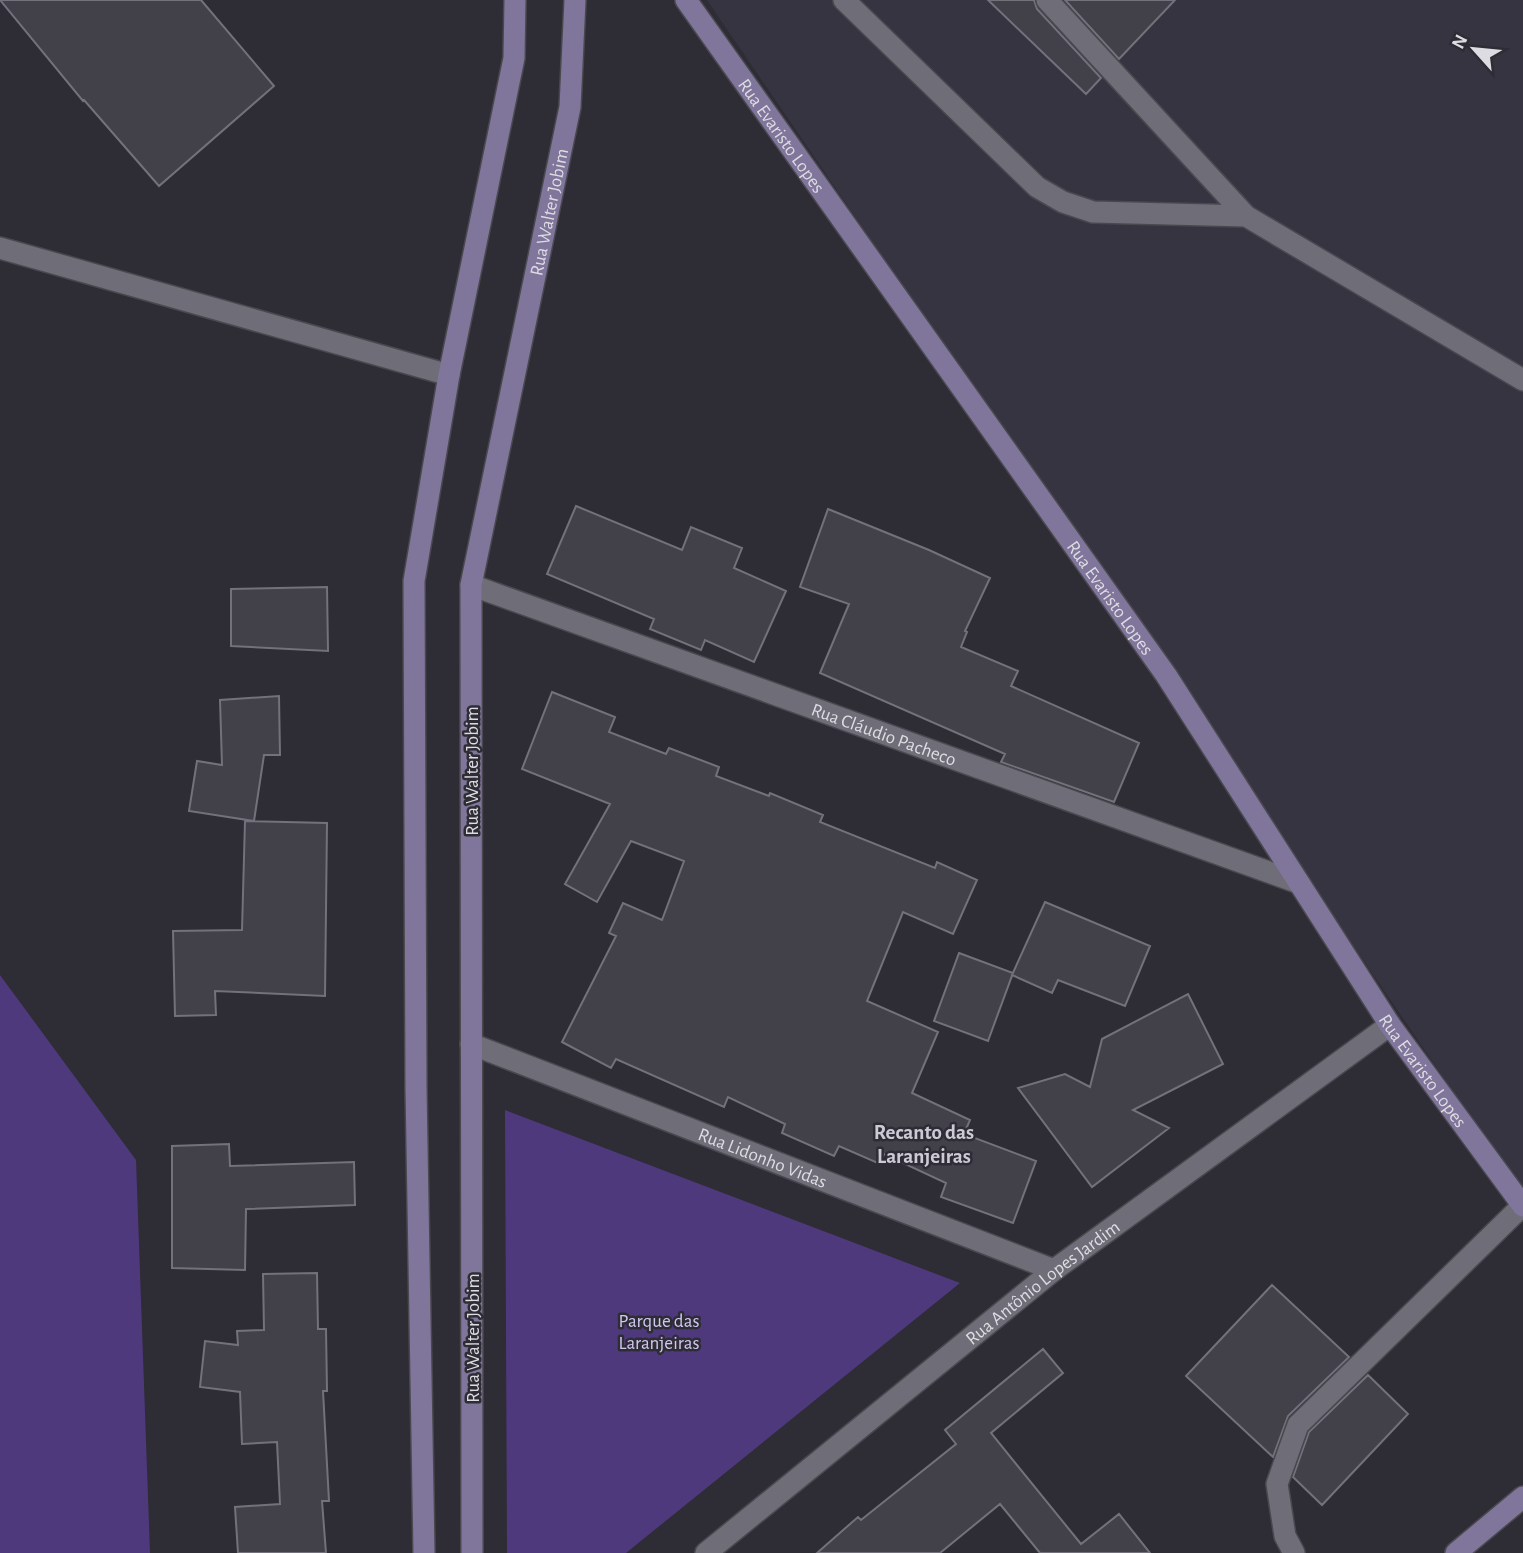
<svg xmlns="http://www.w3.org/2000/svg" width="1523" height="1553" font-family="'Alegreya Sans',sans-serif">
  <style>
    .built { fill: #373442 }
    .green { fill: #4f397d }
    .building { fill: #424049; stroke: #73717b; stroke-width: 2 }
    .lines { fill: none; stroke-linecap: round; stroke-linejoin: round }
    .lane-casing { stroke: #4a484f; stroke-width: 24 }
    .street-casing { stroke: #4a484f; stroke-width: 24 }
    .secondary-casing { stroke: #4a484f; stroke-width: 24 }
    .lane { stroke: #6f6d77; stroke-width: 21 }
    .street { stroke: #6f6d77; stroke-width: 21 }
    .secondary { stroke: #80759b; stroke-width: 21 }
    .labels { text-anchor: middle; stroke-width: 5; stroke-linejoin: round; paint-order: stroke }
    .street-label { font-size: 19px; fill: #dddce2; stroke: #2e2c34 }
    .park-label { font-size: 19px; fill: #d1c7f1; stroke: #2e2c34 }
    .neighbourhood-label { font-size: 21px; font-weight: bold; fill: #cdcad6; stroke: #2e2c34 }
  </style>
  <rect width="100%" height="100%" fill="#2e2c34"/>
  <!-- built -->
  <path class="built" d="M 707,0 L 1523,0 L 1523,1194 Z"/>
  <!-- green -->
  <path class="green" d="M 0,975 L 136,1160 L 150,1553 L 0,1553 Z
    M 505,1110 L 960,1283 L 626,1553 L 507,1553 Z"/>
  <!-- building -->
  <path class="building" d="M 0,0 L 201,0 L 274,86 L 159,186 L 84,100 L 83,101 Z
    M 988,0 L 1034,0 L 1037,9 L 1101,78 L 1086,94 Z
    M 1065,0 L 1175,0 L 1119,59 Z
    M 576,506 L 682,550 L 691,527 L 742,548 L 734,568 L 786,591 L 754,662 L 705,640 L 701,650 L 650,629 L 654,619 L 547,574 Z
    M 828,509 L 929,550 L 990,578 L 965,631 L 967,632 L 961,647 L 1018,671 L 1011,686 L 1139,743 L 1114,802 L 1001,762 L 1005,754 L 820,673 L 849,604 L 800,587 Z
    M 327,587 L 328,651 L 231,646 L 231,589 Z
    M 552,692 L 615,717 L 609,732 L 666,754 L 669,748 L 719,767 L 716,776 L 769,796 L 770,793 L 823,815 L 820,822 L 935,868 L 937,862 L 977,880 L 953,934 L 903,912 L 867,1001 L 938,1032 L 912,1093 L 970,1120 L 964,1134 L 1036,1161 L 1013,1223 L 941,1197 L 946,1183 L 884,1154 L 880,1164 L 839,1146 L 834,1156 L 782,1133 L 785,1124 L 728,1097 L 724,1107 L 616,1059 L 611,1068 L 562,1042 L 616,936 L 609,933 L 623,903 L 662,920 L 684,861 L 631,841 L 597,902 L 565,884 L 610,804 L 522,769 Z
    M 279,696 L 280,755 L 264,755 L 254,821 L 189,811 L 197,761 L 222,765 L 220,700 Z
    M 245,821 L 327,823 L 325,996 L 215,991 L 216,1015 L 175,1016 L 173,931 L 242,930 Z
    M 1045,902 L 1150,946 L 1125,1006 L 1058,980 L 1052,993 L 1012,975 Z
    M 959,953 L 1013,973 L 988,1041 L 934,1021 Z
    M 1188,994 L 1223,1064 L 1133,1110 L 1169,1128 L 1092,1187 L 1018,1088 L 1065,1074 L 1090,1087 L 1102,1039 Z
    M 229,1144 L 230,1166 L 354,1162 L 355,1205 L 246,1209 L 245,1270 L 172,1268 L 172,1146 Z
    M 317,1273 L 318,1329 L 326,1329 L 327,1391 L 323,1391 L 329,1501 L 322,1501 L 326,1553 L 238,1553 L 235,1507 L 280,1504 L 277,1442 L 242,1444 L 240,1392 L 200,1387 L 205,1341 L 238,1345 L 237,1331 L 264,1330 L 263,1274 Z
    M 1272,1285 L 1349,1357 L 1288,1416 L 1273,1457 L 1186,1376 Z
    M 1043,1349 L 1063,1373 L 991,1433 L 1081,1544 L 1119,1514 L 1150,1553 L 1040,1553 L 1000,1504 L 940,1553 L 817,1553 L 858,1517 L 861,1520 L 956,1444 L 945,1430 Z
    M 1368,1375 L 1408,1414 L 1322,1505 L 1293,1477 L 1309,1432 Z"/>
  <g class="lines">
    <!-- lane casing -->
    <g class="lane-casing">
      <path id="lane" d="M 844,0 L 1037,187 L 1063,202 L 1093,212 L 1246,216 L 1523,380
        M 1047,0 L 1246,216
        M 1294,1553 L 1285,1536 L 1277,1484 L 1298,1425 L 1523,1205"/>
    </g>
    <!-- street casing -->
    <g class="street-casing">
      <g id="street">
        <path d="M 0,248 L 449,375"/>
        <path id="s1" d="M 471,585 L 1299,883"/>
        <path id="s2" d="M 471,1044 L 1054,1270"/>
        <path id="s3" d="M 706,1553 L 1054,1270 L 1390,1025"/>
      </g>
    </g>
    <!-- secondary casing -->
    <g class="secondary-casing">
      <g id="secondary">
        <path id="s4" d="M 686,0 L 1166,675 L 1390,1025 L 1523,1206"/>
        <path d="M 424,1553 L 416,1087 L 414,581 L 449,375 L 514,58 L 515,0"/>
        <path id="s5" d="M 472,1553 L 471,585 L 570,107 L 575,0"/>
        <path d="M 1456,1553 L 1523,1497"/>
      </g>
    </g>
    <!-- lane -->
    <use href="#lane" class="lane"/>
    <!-- street -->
    <use href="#street" class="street"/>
    <!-- secondary -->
    <use href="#secondary" class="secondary"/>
  </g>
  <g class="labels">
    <!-- street labels -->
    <g class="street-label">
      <text dy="7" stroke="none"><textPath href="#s4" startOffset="166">Rua Evaristo Lopes</textPath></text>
      <text dy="7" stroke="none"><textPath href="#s5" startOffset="1349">Rua Walter Jobim</textPath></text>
      <text dy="7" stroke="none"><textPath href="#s4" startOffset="733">Rua Evaristo Lopes</textPath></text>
      <text dy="7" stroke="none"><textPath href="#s1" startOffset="439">Rua Cláudio Pacheco</textPath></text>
      <text transform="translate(471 771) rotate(-90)" y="7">Rua Walter Jobim</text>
      <text dy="7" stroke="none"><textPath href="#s4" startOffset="1300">Rua Evaristo Lopes</textPath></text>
      <text dy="7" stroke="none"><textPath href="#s2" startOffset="313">Rua Lidonho Vidas</textPath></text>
      <text dy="7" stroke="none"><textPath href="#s3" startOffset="432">Rua Antônio Lopes Jardim</textPath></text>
      <text transform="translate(472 1338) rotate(-90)" y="7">Rua Walter Jobim</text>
    </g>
    <!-- park labels -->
    <g class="park-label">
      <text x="659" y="1327">Parque das<tspan x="659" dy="22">Laranjeiras</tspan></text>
    </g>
    <!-- neighbourhood labels -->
    <g class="neighbourhood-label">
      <text x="924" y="1139">Recanto das<tspan x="924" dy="24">Laranjeiras</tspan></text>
    </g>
  </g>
  <!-- north arrow -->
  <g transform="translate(1474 49) rotate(297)" stroke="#2e2c34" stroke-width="5" paint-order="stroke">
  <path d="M0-5L12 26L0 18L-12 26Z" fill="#dddce2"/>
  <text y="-10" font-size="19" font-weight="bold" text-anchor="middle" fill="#dddce2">N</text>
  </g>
</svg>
